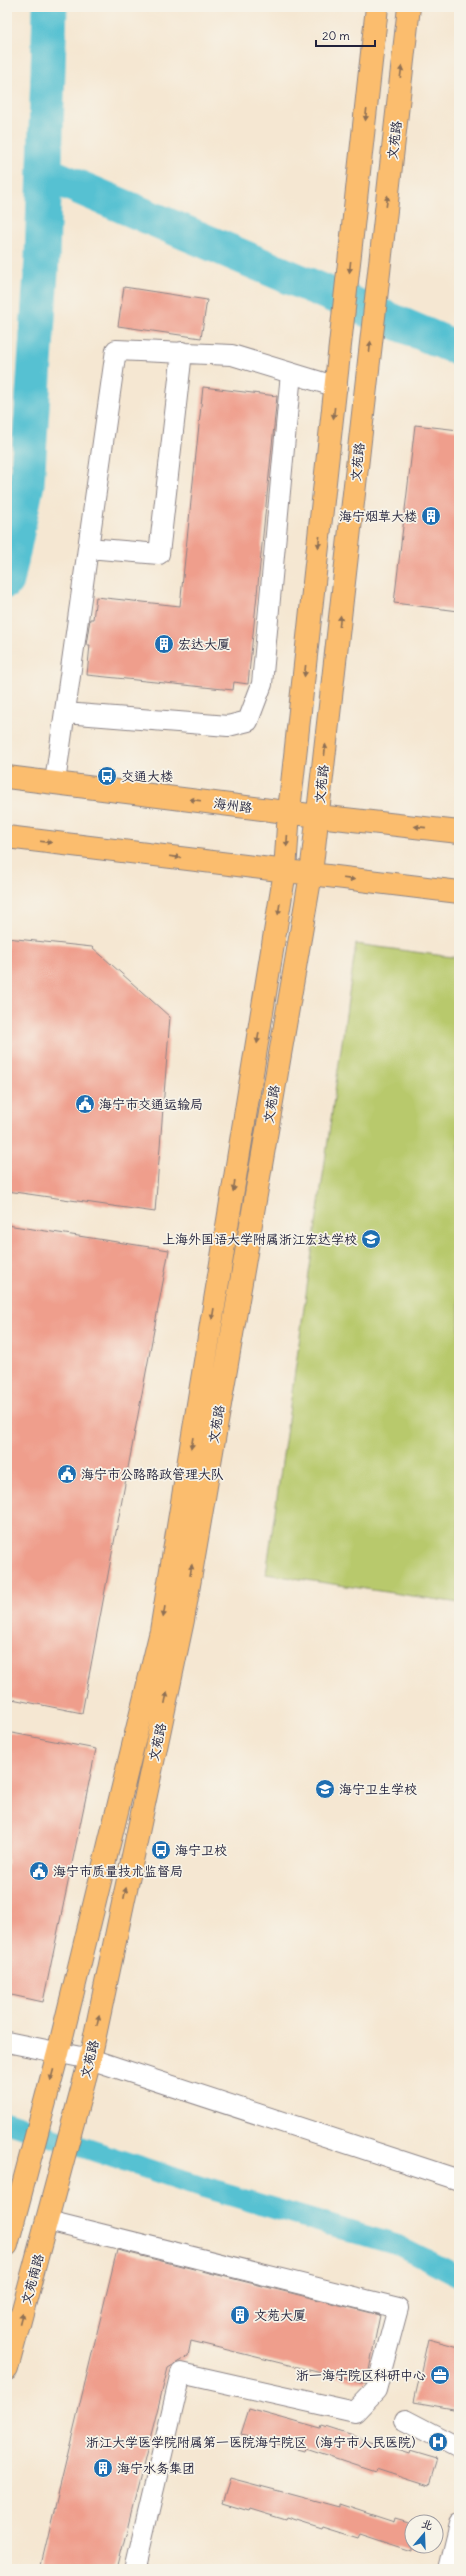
<svg xmlns="http://www.w3.org/2000/svg" width="466" height="2576" font-family="Delius,'LXGW WenKai TC',sans-serif">
  <style>
    .green { fill: #b8c96c; stroke: #6d7654 }
    .lines { fill: none; stroke-linecap: round; stroke-linejoin: round }
    .canal { stroke: #57c1d2; stroke-width: 21 }
    .river { stroke: #57c1d2; stroke-width: 35 }
    .building { fill: #ef9e8c }
    .minor-casing { stroke: #8c8486; stroke-width: 22 }
    .major-casing { stroke: #8c8486; stroke-width: 24 }
    .minor { stroke: #fff; stroke-width: 20 }
    .major { stroke: #fbbd6e; stroke-width: 22 }
    .oneway { fill: #8e7054 }
    .labels { text-anchor: middle; stroke-width: 3.5; stroke-linejoin: round; paint-order: stroke }
    .street-label { font-size: 13px; fill: #22223b; stroke: #f7f3e8 }
    .poi-label { font-size: 13px; fill: #22223b; stroke: #f7f3e8; text-anchor: start }
  </style>
  <rect width="100%" height="100%" fill="#f7f3e8"/>
  <filter id="ink" filterUnits="userSpaceOnUse"><feTurbulence type="fractalNoise" baseFrequency=".025" numOctaves="2"/><feDisplacementMap in="SourceGraphic" scale="8" xChannelSelector="R" yChannelSelector="G"/><feConvolveMatrix kernelMatrix="1 2 1 2 8 2 1 2 1" color-interpolation-filters="sRGB"/></filter>
  <filter id="wash" filterUnits="userSpaceOnUse"><feTurbulence type="fractalNoise" baseFrequency=".012" numOctaves="4" result="noise"/><feDisplacementMap in="SourceGraphic" scale="16" xChannelSelector="R" yChannelSelector="G"/><feGaussianBlur stdDeviation="0.9" result="paint"/><feColorMatrix in="noise" values="0 0 0 0 0 0 0 0 0 0 0 0 0 0 0 0 0 1.4 0 .05"/><feComposite in="paint" operator="in"/></filter>
  <g filter="url(#wash)">
    <rect width="100%" height="100%" fill="#f5e7d2"/>
    <!-- green -->
    <path class="green" d="M 356,944 L 459,958 L 459,1603 L 266,1574 Z"/>
    <g class="lines">
      <!-- canal -->
      <path class="canal" d="M 7,2122 L 202,2187 L 400,2246 L 459,2276"/>
      <!-- river -->
      <path class="river" d="M 45,173 L 459,349
        M 7,581 L 27,484 L 42,258 L 50,7"/>
    </g>
    <g id="blocks">
      <!-- building -->
      <path class="building" d="M 124,287 L 207,300 L 201,338 L 118,326 Z
        M 203,387 L 277,396 L 248,684 L 234,682 L 233,690 L 87,675 L 90,645 L 86,645 L 90,619 L 93,619 L 96,597 L 180,606 Z
        M 415,425 L 459,430 L 459,611 L 394,603 Z
        M 7,938 L 92,947 L 170,1017 L 155,1212 L 7,1191 Z
        M 7,1225 L 169,1250 L 82,1713 L 7,1698 Z
        M 7,1732 L 96,1749 L 43,2002 L 7,1994 Z
        M 117,2250 L 380,2315 L 366,2384 L 191,2341 L 188,2356 L 168,2368 L 117,2569 L 40,2569 Z
        M 428,2339 L 459,2347 L 459,2410 L 414,2402 Z
        M 249,2409 L 321,2429 L 322,2426 L 409,2454 L 410,2451 L 437,2459 L 429,2485 L 376,2468 L 375,2471 L 305,2448 L 304,2451 L 241,2434 Z
        M 230,2478 L 339,2507 L 339,2504 L 394,2522 L 395,2518 L 412,2523 L 412,2551 L 360,2534 L 358,2538 L 323,2527 L 322,2529 L 287,2518 L 286,2520 L 250,2509 L 249,2511 L 222,2503 Z"/>
    </g>
  </g>
  <g filter="url(#ink)">
    <use href="#blocks" fill-opacity="0" stroke="#8c8486" stroke-width="1"/>
    <g class="lines">
      <!-- minor casing -->
      <g class="minor-casing">
        <path id="minor" d="M 88,548 L 159,554 L 182,352
          M 65,713 L 228,726 L 248,721 L 262,684 L 291,373
          M 55,782 L 116,350 L 232,355 L 337,387
          M 7,2042 L 90,2059 L 459,2180
          M 48,2221 L 398,2308 L 376,2390 L 355,2412 L 181,2373 L 135,2569
          M 405,2420 L 459,2448
          M 448,2569 L 459,2524"/>
      </g>
      <!-- major casing -->
      <g class="major-casing">
        <path id="major" d="M 7,777 L 318,816 L 459,832
          M 7,837 L 459,892
          M 7,2245 L 58,2053 L 161,1631 L 285,871 L 289,811 L 377,7
          M 7,2369 L 90,2059 L 183,1620 L 311,874 L 409,7"/>
      </g>
      <!-- minor -->
      <use href="#minor" class="minor"/>
      <!-- major -->
      <use href="#major" class="major"/>
    </g>
    <!-- one-way arrows -->
    <defs><path id="oneway-solid" d="M-6-.8H1V-3.2L6.5 0L1 3.2V.8H-6Z"/></defs>
    <g class="oneway">
      <use href="#oneway-solid" transform="translate(401 72) rotate(-83)"/>
      <use href="#oneway-solid" transform="translate(366 115) rotate(96)"/>
      <use href="#oneway-solid" transform="translate(387 201) rotate(-83)"/>
      <use href="#oneway-solid" transform="translate(350 267) rotate(96)"/>
      <use href="#oneway-solid" transform="translate(370 347) rotate(-84)"/>
      <use href="#oneway-solid" transform="translate(334 413) rotate(96)"/>
      <use href="#oneway-solid" transform="translate(319 542) rotate(96)"/>
      <use href="#oneway-solid" transform="translate(340 621) rotate(-84)"/>
      <use href="#oneway-solid" transform="translate(305 671) rotate(96)"/>
      <use href="#oneway-solid" transform="translate(325 750) rotate(-84)"/>
      <use href="#oneway-solid" transform="translate(195 800) rotate(-173)"/>
      <use href="#oneway-solid" transform="translate(420 827) rotate(-174)"/>
      <use href="#oneway-solid" transform="translate(287 841) rotate(94)"/>
      <use href="#oneway-solid" transform="translate(46 842) rotate(7)"/>
      <use href="#oneway-solid" transform="translate(175 857) rotate(7)"/>
      <use href="#oneway-solid" transform="translate(349 879) rotate(7)"/>
      <use href="#oneway-solid" transform="translate(279 909) rotate(99)"/>
      <use href="#oneway-solid" transform="translate(258 1038) rotate(99)"/>
      <use href="#oneway-solid" transform="translate(234 1186) rotate(99)"/>
      <use href="#oneway-solid" transform="translate(213 1314) rotate(99)"/>
      <use href="#oneway-solid" transform="translate(192 1443) rotate(99)"/>
      <use href="#oneway-solid" transform="translate(191 1570) rotate(-80)"/>
      <use href="#oneway-solid" transform="translate(164 1612) rotate(99)"/>
      <use href="#oneway-solid" transform="translate(166 1698) rotate(-78)"/>
      <use href="#oneway-solid" transform="translate(125 1893) rotate(-78)"/>
      <use href="#oneway-solid" transform="translate(98 2020) rotate(-78)"/>
      <use href="#oneway-solid" transform="translate(52 2075) rotate(105)"/>
      <use href="#oneway-solid" transform="translate(21 2318) rotate(-75)"/>
    </g>
  </g>
  <!-- icons -->
  <defs>
    <g id="building-disc" transform="scale(1)"><circle r="9.5" fill="#1f6fb2" stroke="#f7f3e8"/><path d="M-4-6H4V6H1V3H-1V6H-4ZM-2.5-4.3h1.7v1.8h-1.7ZM.8-4.3h1.7v1.8H.8ZM-2.5-1h1.7V.8h-1.7ZM.8-1h1.7V.8H.8Z" fill="#fff"/></g>
    <g id="bus-disc" transform="scale(1)"><circle r="9.5" fill="#1f6fb2" stroke="#f7f3e8"/><path d="M-5-6H5V4H4V6H2V4H-2V6H-4V4H-5ZM-3.5-4V0h7V-4ZM-3.5 1.2v1.5H-2V1.2ZM2 1.2v1.5H3.5V1.2Z" fill="#fff"/></g>
    <g id="civic-disc" transform="scale(1)"><circle r="9.5" fill="#1f6fb2" stroke="#f7f3e8"/><path d="M-.6-6.5H3V-4.5H.6V-3L4-1V1h2V6H-6V1h2V-1L-.6-3ZM-1.2 2.5V6h2.4V2.5Z" fill="#fff"/></g>
    <g id="school-disc" transform="scale(1)"><circle r="9.5" fill="#1f6fb2" stroke="#f7f3e8"/><path d="M0-5L7-2L0 1L-7-2ZM-4 1L0 2.5L4 1V4Q0 6-4 4Z" fill="#fff"/></g>
    <g id="office-disc" transform="scale(1)"><circle r="9.5" fill="#1f6fb2" stroke="#f7f3e8"/><path d="M-6-3h4V-5.5h4V-3h4V5H-6ZM-1-4.5V-3h2v-1.5ZM-6 0V1H6V0Z" fill="#fff"/></g>
    <g id="hospital-disc" transform="scale(1)"><circle r="9.5" fill="#1f6fb2" stroke="#f7f3e8"/><path d="M-5-5h3v3.5h4V-5h3V5h-3V1.5h-4V5h-3Z" fill="#fff"/></g>
  </defs>
  <g fill-rule="evenodd">
    <use href="#building-disc" x="431" y="516"/>
    <use href="#building-disc" x="164" y="644"/>
    <use href="#bus-disc" x="107" y="776"/>
    <use href="#civic-disc" x="85" y="1104"/>
    <use href="#school-disc" x="371" y="1239"/>
    <use href="#civic-disc" x="67" y="1474"/>
    <use href="#school-disc" x="325" y="1789"/>
    <use href="#bus-disc" x="161" y="1850"/>
    <use href="#civic-disc" x="39" y="1871"/>
    <use href="#building-disc" x="240" y="2315"/>
    <use href="#office-disc" x="440" y="2375"/>
    <use href="#hospital-disc" x="438" y="2442"/>
    <use href="#building-disc" x="103" y="2468"/>
  </g>
  <g class="labels">
    <!-- street labels -->
    <g class="street-label">
      <text transform="translate(394 140) rotate(-83)" y="5">文苑路</text>
      <text transform="translate(357 462) rotate(-84)" y="5">文苑路</text>
      <text transform="translate(321 784) rotate(-84)" y="5">文苑路</text>
      <text transform="translate(233 805) rotate(7)" y="5">海州路</text>
      <text transform="translate(271 1104) rotate(-80)" y="5">文苑路</text>
      <text transform="translate(216 1424) rotate(-80)" y="5">文苑路</text>
      <text transform="translate(157 1742) rotate(-78)" y="5">文苑路</text>
      <text transform="translate(89 2059) rotate(-76)" y="5">文苑路</text>
      <text transform="translate(32 2279) rotate(-75)" y="5">文苑南路</text>
    </g>
    <!-- poi labels -->
    <g class="poi-label">
      <text x="417" y="521" text-anchor="end">海宁烟草大楼</text>
      <text x="178" y="649">宏达大厦</text>
      <text x="121" y="781">交通大楼</text>
      <text x="99" y="1109">海宁市交通运输局</text>
      <text x="357" y="1244" text-anchor="end">上海外国语大学附属浙江宏达学校</text>
      <text x="81" y="1479">海宁市公路路政管理大队</text>
      <text x="339" y="1794">海宁卫生学校</text>
      <text x="175" y="1855">海宁卫校</text>
      <text x="53" y="1876">海宁市质量技术监督局</text>
      <text x="254" y="2320">文苑大厦</text>
      <text x="426" y="2380" text-anchor="end">浙一海宁院区科研中心</text>
      <text x="424" y="2447" text-anchor="end">浙江大学医学院附属第一医院海宁院区（海宁市人民医院）</text>
      <text x="117" y="2473">海宁水务集团</text>
    </g>
  </g>
  <!-- margin -->
  <rect width="466" height="2576" fill="none" stroke="#f7f3e8" stroke-width="24"/>
  <!-- north arrow -->
  <g transform="translate(424 2534) rotate(19)"><circle r="19" fill="#f7f3e8" stroke="#a29fa3"/>
  <path d="M0-3L7 15L0 10L-7 15Z" fill="#1f6fb2"/>
  <text y="-6" font-size="11" font-weight="bold" text-anchor="middle" fill="#22223b">北</text>
  </g>
  <!-- scale -->
  <path d="M316 40v6h59v-6" fill="none" stroke="#22223b" stroke-width="2"/>
  <text x="322" y="40" font-size="12" fill="#22223b" stroke="#f7f3e8" stroke-width="3" paint-order="stroke">20 m</text>
</svg>
